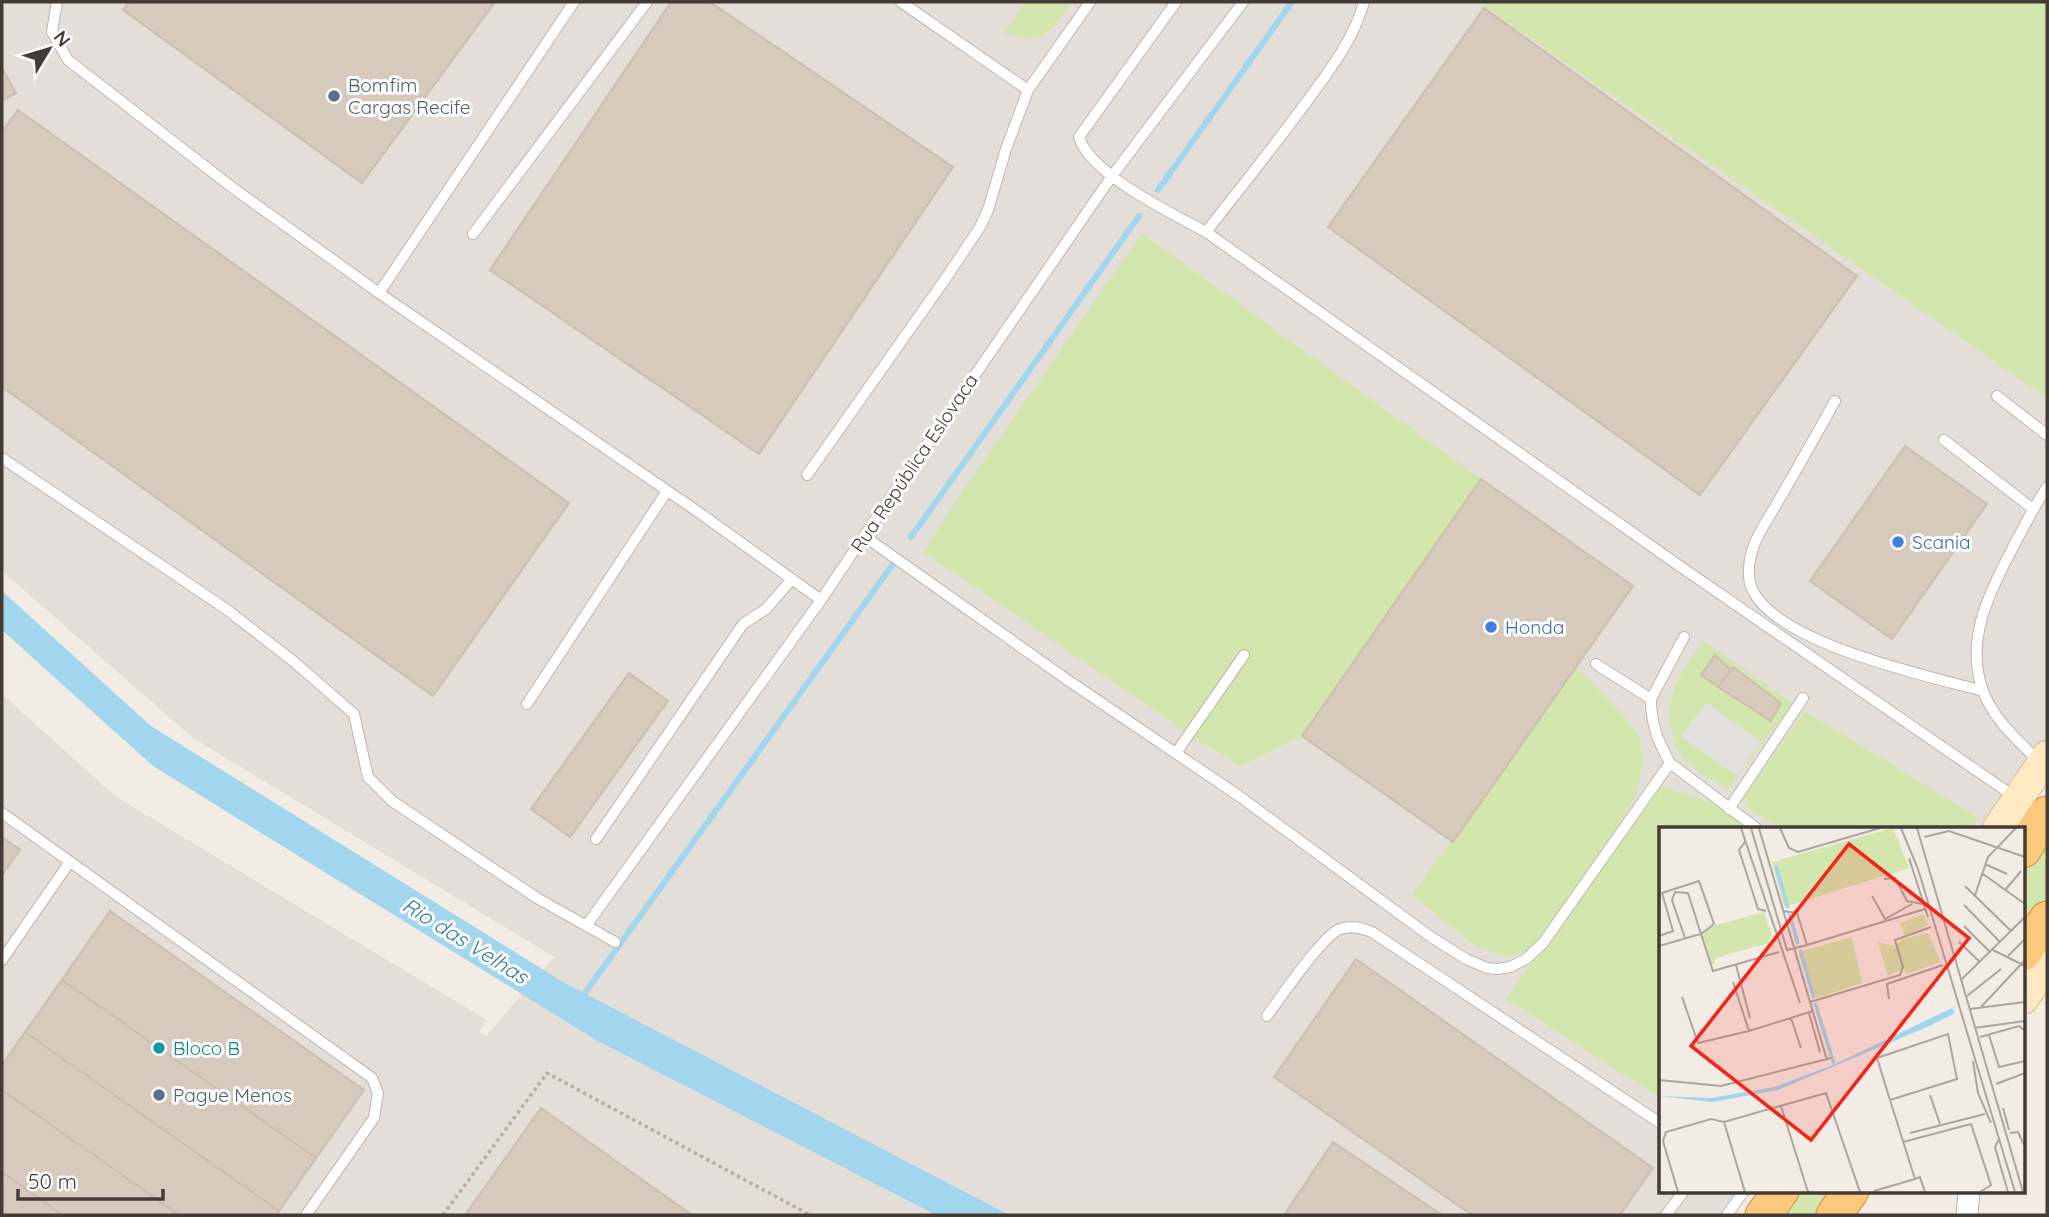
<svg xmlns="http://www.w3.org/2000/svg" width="2049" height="1217" font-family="Quicksand,sans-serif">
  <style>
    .industrial { fill: #e4ded9 }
    .green { fill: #d2e6ad }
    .parking { fill: #e2e0dd }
    .water { fill: #a1d6ee }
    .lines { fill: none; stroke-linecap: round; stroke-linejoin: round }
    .stream { stroke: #a1d6ee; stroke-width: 6 }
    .building { fill: #d6cabd; stroke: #cebead; stroke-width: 2 }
    .service-casing { stroke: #c0b6aa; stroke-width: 12 }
    .minor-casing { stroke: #c0b6aa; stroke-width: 23 }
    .secondary-casing { stroke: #d4be97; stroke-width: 32 }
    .trunk-casing { stroke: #da8e37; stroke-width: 37 }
    .path { stroke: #bead99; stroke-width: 3.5; stroke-dasharray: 3.5 3.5; stroke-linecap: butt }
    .service { stroke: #fff; stroke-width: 10 }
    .minor { stroke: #fff; stroke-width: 21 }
    .secondary { stroke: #fdeac3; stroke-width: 30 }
    .trunk { stroke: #fcc87c; stroke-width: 35 }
    .service-dot { fill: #5c6f8a; stroke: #fff; stroke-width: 2.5 }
    .shop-dot { fill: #3f7fe0; stroke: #fff; stroke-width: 2.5 }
    .culture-dot { fill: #0f9aa8; stroke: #fff; stroke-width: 2.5 }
    .labels { text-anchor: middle; stroke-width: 6; stroke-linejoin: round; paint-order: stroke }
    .service-label { font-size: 19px; fill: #4e5e75; stroke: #fff; text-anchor: start }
    .street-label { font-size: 19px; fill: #443c34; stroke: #fff }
    .shop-label { font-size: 19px; fill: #366cbe; stroke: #fff; text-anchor: start }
    .culture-label { font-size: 19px; fill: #0d838f; stroke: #fff; text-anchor: start }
    .water-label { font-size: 21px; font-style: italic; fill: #2e7ea5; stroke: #fff }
    .inset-river { fill: none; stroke: #a1d6ee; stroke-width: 3.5 }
    .inset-road { fill: none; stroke: #aca69e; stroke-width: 2 }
    .view { fill: #f52418; fill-opacity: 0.15; stroke: #f52418; stroke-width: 3.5 }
    .inset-edge { fill: none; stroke: #443c34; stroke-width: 3.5 }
  </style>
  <rect width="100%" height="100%" fill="#f2ece4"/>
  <!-- industrial -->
  <path class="industrial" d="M 2,2 L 2047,2 L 2047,747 L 1991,828 L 1660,828 L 1660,1191 L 1740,1191 L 1724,1215 L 2,1215 L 2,694 L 115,796 L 487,1020 L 479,1032 L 486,1036 L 554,957 L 193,738 L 2,571 Z"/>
  <!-- green -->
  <path class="green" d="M 1026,2 L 1068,2 L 1070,4 C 1050,34 1041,46 1004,33 Z
    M 1478,2 L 2047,2 L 2047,398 Z
    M 1142,233 L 1481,479 L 1302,736 L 1241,767 L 1190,735 L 924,552 L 958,498 Z
    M 1703,641 L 1793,703 L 1728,789 C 1716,782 1702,775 1691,766 C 1681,758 1675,747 1672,735 C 1661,698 1683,670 1703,641 Z
    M 1576,667 L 1623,715 L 1640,737 L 1643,759 L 1636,795 L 1555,929 L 1656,785 L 1718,804 L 1748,828 L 1660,828 L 1660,1098 L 1506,999 L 1544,945 L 1509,957 L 1475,946 L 1412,895 Z
    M 1805,711 L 1979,818 L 1973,828 L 1781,828 L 1747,808 L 1744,797 Z
    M 2047,837 L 2047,902 L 2023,937 L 2023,872 Z
    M 1798,1191 L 1844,1191 L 1825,1215 L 1781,1215 Z"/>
  <!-- parking -->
  <path class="parking" d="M 1706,702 L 1762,742 L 1737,775 L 1681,737 Z"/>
  <!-- water -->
  <path class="water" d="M 2,591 L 151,726 L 563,982 L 1009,1215 L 936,1215 L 596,1040 L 153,766 L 2,630 Z"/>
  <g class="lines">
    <!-- stream -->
    <path class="stream" d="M 1158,190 L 1292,2
      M 911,537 L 1139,216
      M 582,997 L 893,564"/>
  </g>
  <!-- building -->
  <path class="building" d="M 129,2 L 495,2 L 362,183 L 123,10 Z
    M 671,2 L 710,2 L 953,167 L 759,454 L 490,270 Z
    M 1484,8 L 1857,276 L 1700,495 L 1328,227 Z
    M 2,68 L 16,93 L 2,101 Z
    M 18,110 L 569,503 L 433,696 L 2,387 L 2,132 Z
    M 1905,446 L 1987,504 L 1892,639 L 1810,581 Z
    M 1481,479 L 1633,586 L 1453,842 L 1302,736 Z
    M 1715,655 L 1731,670 L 1718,687 L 1701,675 Z
    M 1733,667 L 1781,703 L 1771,721 L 1718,687 Z
    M 629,673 L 668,701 L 570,837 L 531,809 Z
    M 2,837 L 20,850 L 2,875 Z
    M 110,911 L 364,1090 L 276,1215 L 2,1215 L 2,1065 Z
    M 110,911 L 364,1090 L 316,1158 L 62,980 Z
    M 1356,959 L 1653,1168 L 1620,1215 L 1472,1215 L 1274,1077 Z
    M 62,980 L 316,1158 L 279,1211 L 25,1032 Z
    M 25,1032 L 279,1211 L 276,1215 L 179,1215 L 2,1090 L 2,1065 Z
    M 2,1090 L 179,1215 L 62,1215 L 2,1172 Z
    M 541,1108 L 692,1215 L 465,1215 Z
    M 1333,1142 L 1442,1215 L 1284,1215 Z
    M 2,1172 L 62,1215 L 2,1215 Z"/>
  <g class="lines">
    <!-- service casing -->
    <g class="service-casing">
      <path id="service" d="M 57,2 L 52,32 L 68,60 L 233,188 L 379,293
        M 574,2 L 379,293 L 694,509 L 821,600
        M 901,2 L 1028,90
        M 1176,2 L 1079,137 C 1090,174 1171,213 1206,232 C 1238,191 1271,150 1302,108 C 1326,75 1353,42 1364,2
        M 1206,232 L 1681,567 L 2015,797
        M 473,234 L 647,2
        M 1997,396 L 2047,435
        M 1835,401 C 1817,433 1799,466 1780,498 C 1772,513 1760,529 1754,545 C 1749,558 1746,579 1753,591 C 1780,644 1927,676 1983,691
        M 1944,440 L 2033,509
        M 2,458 L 226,609 L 293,661 L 354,714 L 368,777 L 392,801 L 537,898 L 615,942
        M 807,475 L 946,278 L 980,227 L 988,210 L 1006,149 L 1028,90 L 1090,2
        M 864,536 L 1069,681 L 1239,796 L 1431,937 L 1466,959 L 1487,968 L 1497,969 L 1510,967 L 1526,959 L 1543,943 L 1670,763 L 1756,828
        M 1596,664 L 1651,699 C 1651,724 1658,742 1670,763
        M 1651,699 L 1684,637
        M 527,704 L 667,491
        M 1176,753 L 1244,655
        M 2040,762 C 2018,741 1994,720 1983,691 C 1965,642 1988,595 2010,553 C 2022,530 2033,508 2047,487
        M 1729,809 L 1803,698
        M 2,813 L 372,1078 L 378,1093 L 374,1118 L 306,1215
        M 596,839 L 743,624 L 766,609 L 792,579
        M 586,926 L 821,600 L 864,536 L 1112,176 L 1243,2
        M 2,960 L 69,863
        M 1267,1016 C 1280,998 1323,935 1340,929 C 1352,925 1361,928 1372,932 L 1660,1123
        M 1666,1215 L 1684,1191
        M 1727,1215 L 1744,1191"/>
    </g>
    <!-- minor casing -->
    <g class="minor-casing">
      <path id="minor" d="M 1967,1215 L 1969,1191"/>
    </g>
    <!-- secondary casing -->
    <g class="secondary-casing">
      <path id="secondary" d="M 1998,828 L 2047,756
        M 2023,999 L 2047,965"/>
    </g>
    <!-- trunk casing -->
    <g class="trunk-casing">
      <path id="trunk" d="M 2023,850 L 2047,814
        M 2023,953 L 2047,919
        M 1763,1215 L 1781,1191
        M 1834,1215 L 1851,1191"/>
    </g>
    <!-- path -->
    <path class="path" d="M 443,1215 L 547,1073 L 810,1215"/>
    <!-- service -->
    <use href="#service" class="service"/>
    <!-- minor -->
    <use href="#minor" class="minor"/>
    <!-- secondary -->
    <use href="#secondary" class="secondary"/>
    <!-- trunk -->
    <use href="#trunk" class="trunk"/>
  </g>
  <!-- markers -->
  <g class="service-dot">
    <circle cx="334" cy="96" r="7"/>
    <circle cx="159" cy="1095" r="7"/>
  </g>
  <g class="shop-dot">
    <circle cx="1898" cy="542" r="7"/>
    <circle cx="1491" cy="627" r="7"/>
  </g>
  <circle class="culture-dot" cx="159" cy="1048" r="7"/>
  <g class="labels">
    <!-- service labels -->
    <g class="service-label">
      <text x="348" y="92">Bomfim<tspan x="348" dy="22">Cargas Recife</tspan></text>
      <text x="173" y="1102">Pague Menos</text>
    </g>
    <!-- street labels -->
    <g class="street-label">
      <text transform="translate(914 463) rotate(-56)" y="7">Rua República Eslovaca</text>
    </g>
    <!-- shop labels -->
    <g class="shop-label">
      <text x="1912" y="549">Scania</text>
      <text x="1505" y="634">Honda</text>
    </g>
    <!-- culture labels -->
    <g class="culture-label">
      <text x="173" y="1055">Bloco B</text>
    </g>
    <!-- water labels -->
    <g class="water-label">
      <text transform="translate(465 941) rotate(32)" y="7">Rio das Velhas</text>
    </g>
  </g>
  <!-- overview -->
  <g transform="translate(1659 827)">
    <rect width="366" height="366" fill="#f2ece4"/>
    <path d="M 234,1 L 250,41 L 125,80 L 113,35 ZM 105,85 L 113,109 L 109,115 L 115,114 L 115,121 L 110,116 L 80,124 L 57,131 L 54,139 L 43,110 L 50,100 ZM 265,87 L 269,98 L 246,109 L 241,96 ZM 269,106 L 282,135 L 247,147 L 245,141 L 229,149 L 219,115 L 236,119 L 244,112 ZM 193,110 L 203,156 L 157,171 L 143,124 Z" fill="#d2e6ad"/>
    <path d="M 293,181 L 296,186 L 268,200 L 119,263 L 53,275 L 0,269 L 52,271 L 115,260 L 172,239 Z" fill="#a1d6ee"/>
    <path class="inset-river" d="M 117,39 L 129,81M 130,86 L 139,117M 141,123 L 155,171M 156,176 L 175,237"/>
    <path class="inset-road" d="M 82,1 L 141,176M 92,1 L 128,123 L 148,118 L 138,86 L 124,84M 100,1 L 168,233M 121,1 L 130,21 L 139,25 L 221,1M 242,1 L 259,42 L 356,365M 258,1 L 364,365M 265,10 L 290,4 L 366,30M 86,15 L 80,23 L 99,82 L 107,84M 250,31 L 269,90M 326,37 L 348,47M 324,47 L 366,77M 225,52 L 236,51 L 248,74 L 264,77M 306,59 L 352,104M 347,62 L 362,44M 316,68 L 329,30 L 357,1M 213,69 L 226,92 L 253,77M 305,78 L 341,115M 305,99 L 331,125M 38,108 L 42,107 L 54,144 L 120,125M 0,109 L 14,104 L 3,66 L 40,54 L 55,97 L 42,107 L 29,66 L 16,65 L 13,73 L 26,111M 300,115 L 321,135M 148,118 L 266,82M 0,119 L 38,108M 334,123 L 366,139M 349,129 L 366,112M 77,138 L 91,191M 302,153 L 366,90M 74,155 L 90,204 L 154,184M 308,169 L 342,142M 23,170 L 39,216 L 90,204M 230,172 L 228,157 L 284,138M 151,175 L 241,148 L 244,140 L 236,113 L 272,100M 322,180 L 366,133M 311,182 L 366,175M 150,186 L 161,225M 132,191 L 142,221M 315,201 L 366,194M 330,208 L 340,240 L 366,234M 321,210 L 360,199 L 366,204M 314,234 L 319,266 L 332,296M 0,253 L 62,259 L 172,231M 337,257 L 366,246M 271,268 L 281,297M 231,273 L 298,252 L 289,207 L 218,231 L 231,273 L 256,352 L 261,350 L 266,365M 122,279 L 149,365M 344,281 L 350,303M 65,295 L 86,365M 251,306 L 326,287M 351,306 L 359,305 L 366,320M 340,312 L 336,320 L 349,365M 244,315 L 312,297 L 332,358 L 321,365M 215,364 L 256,352M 19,365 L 4,314 L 7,305 L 52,292 L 65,295 L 167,266 L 201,365"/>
    <path class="view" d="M 190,17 L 310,111 L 152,313 L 32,219 Z"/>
    <rect width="366" height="366" class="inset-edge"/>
  </g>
  <!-- border -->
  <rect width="2049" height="1217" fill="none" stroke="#443c34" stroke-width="7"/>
  <!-- north arrow -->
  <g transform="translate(49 49) rotate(52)" stroke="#ffffff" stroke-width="5" paint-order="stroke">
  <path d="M0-5L12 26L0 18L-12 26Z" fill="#443c34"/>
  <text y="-10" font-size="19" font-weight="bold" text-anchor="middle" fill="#443c34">N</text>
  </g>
  <!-- scale -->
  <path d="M18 1189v10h145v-10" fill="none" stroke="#443c34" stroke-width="3.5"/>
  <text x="28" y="1189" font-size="21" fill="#443c34" stroke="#ffffff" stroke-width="5" paint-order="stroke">50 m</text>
</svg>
